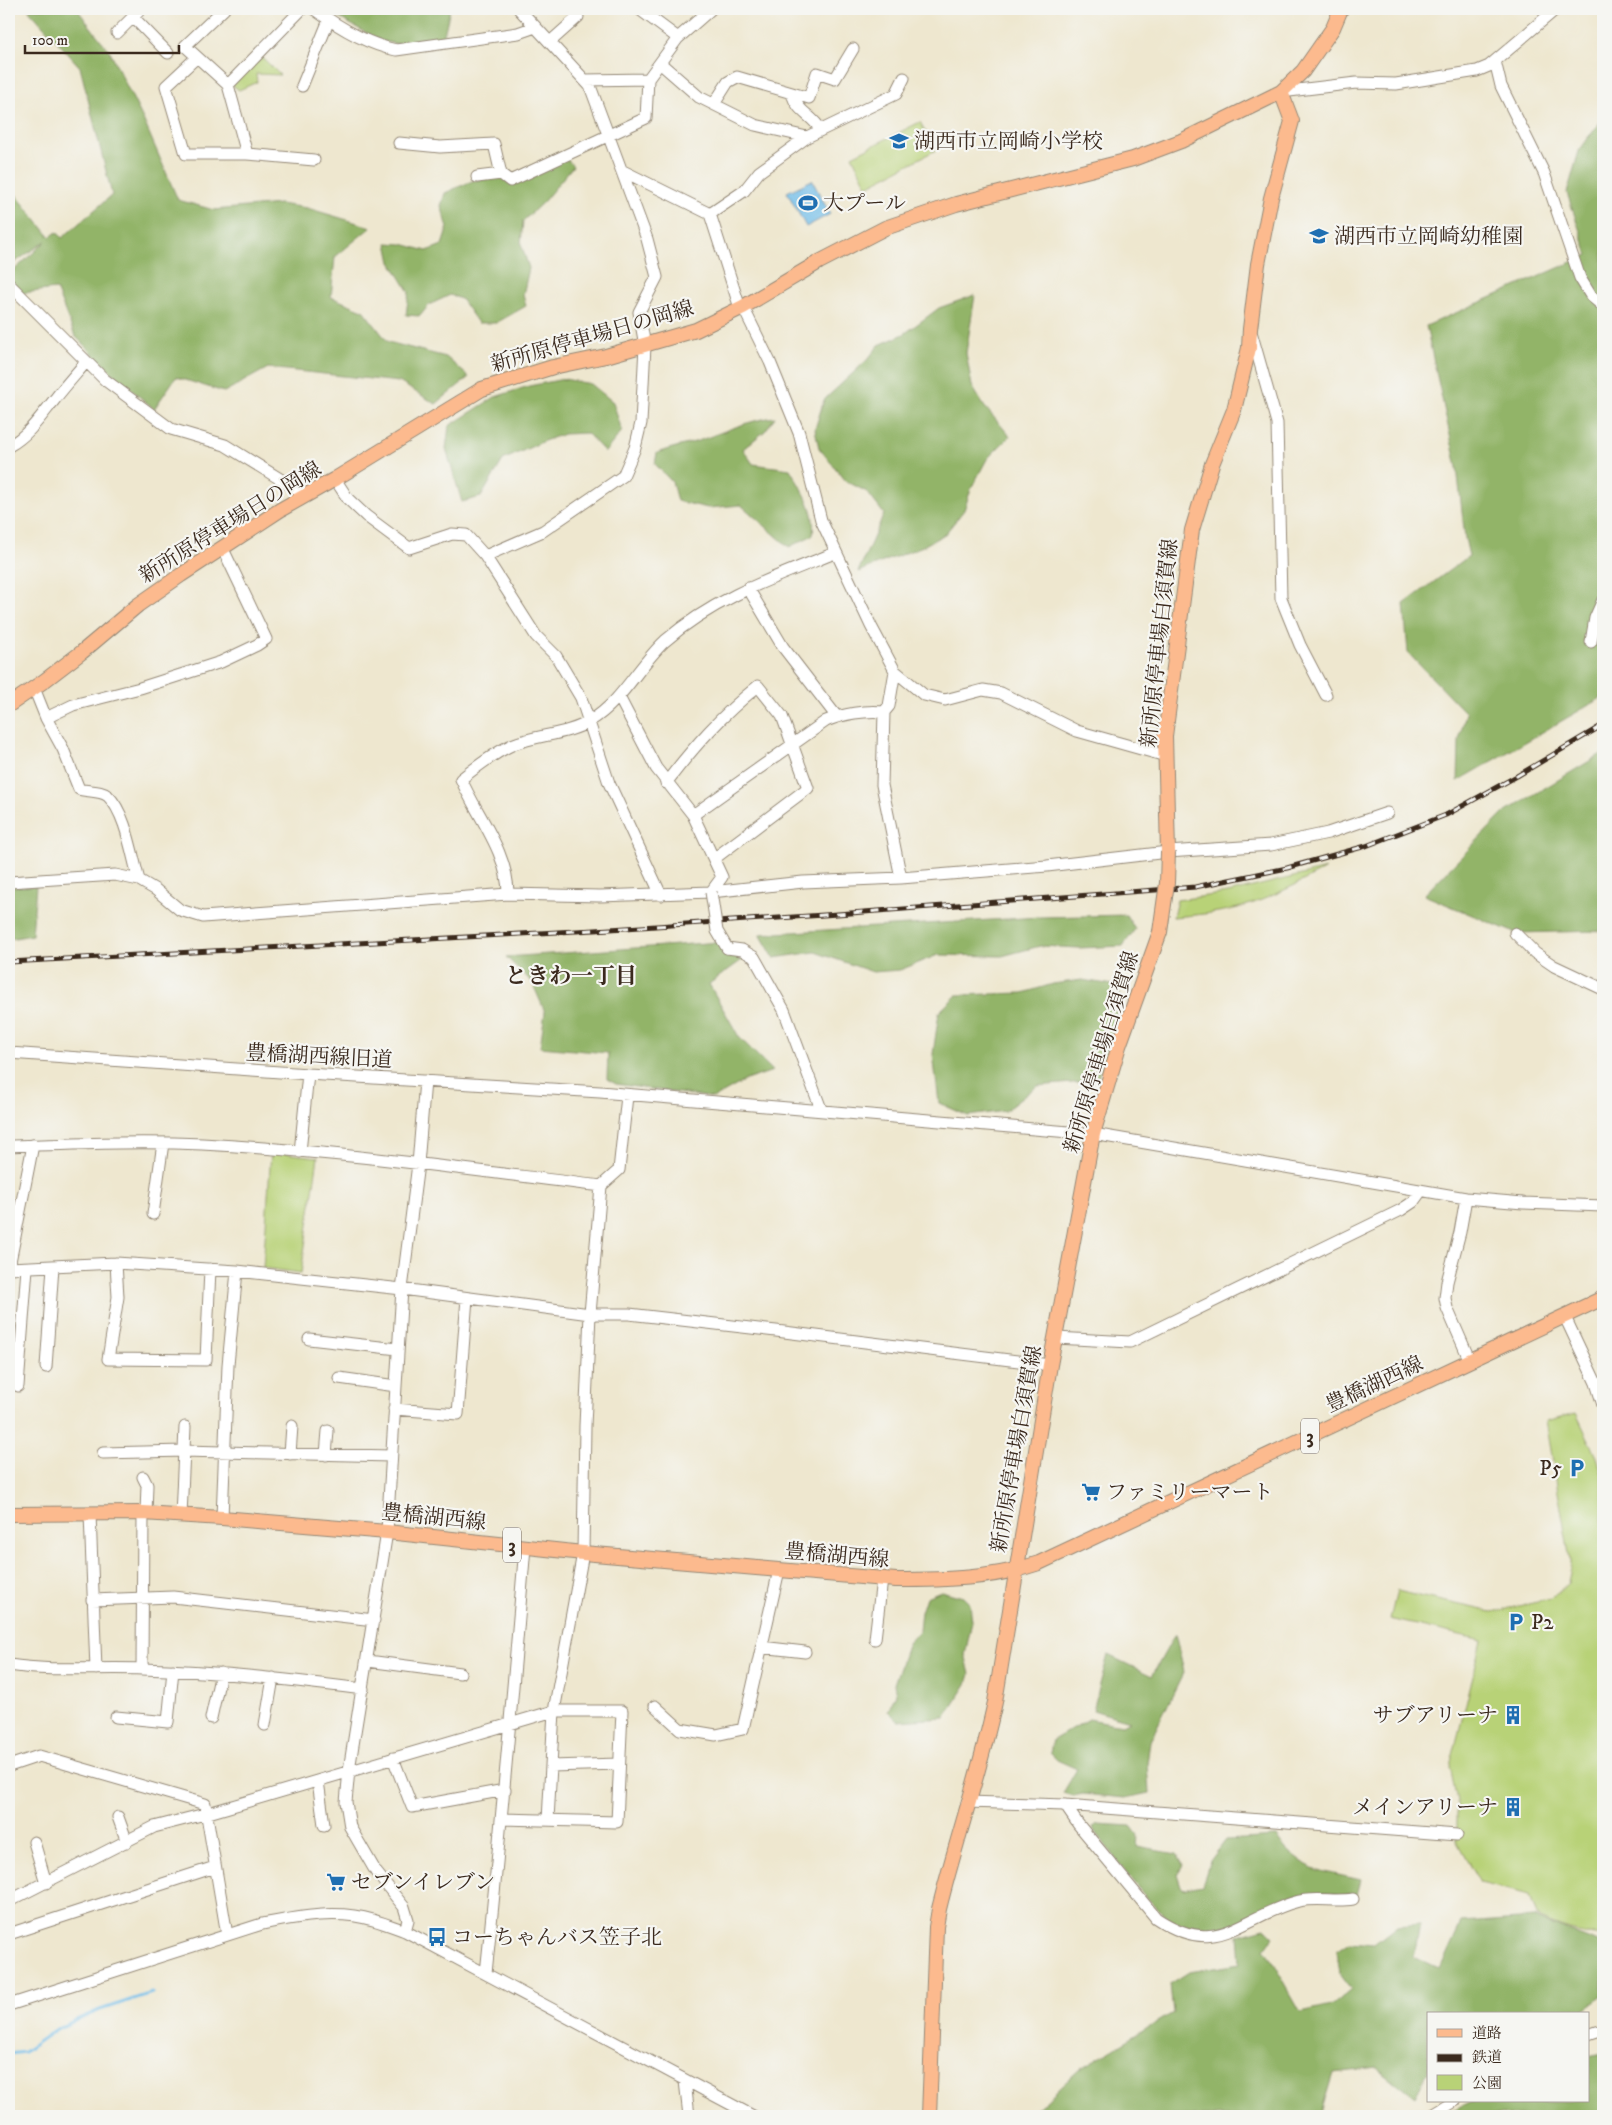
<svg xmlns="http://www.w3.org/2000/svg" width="1612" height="2125" font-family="'IM FELL DW Pica','Noto Serif JP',serif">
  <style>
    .green { fill: #b8d277; stroke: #7a7e4a }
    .forest { fill: #92b468; stroke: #666f43 }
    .water { fill: #6ebce8; stroke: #547383 }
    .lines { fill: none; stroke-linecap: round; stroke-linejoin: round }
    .stream { stroke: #6ebce8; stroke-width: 3 }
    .minor-casing { stroke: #948876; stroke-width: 13 }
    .major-casing { stroke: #948876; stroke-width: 16 }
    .minor { stroke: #fff; stroke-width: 11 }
    .major { stroke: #fcba8e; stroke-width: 14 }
    .rail-casing { stroke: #3b2a1e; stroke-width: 5 }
    .rail { stroke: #f6f6f2; stroke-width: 3; stroke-dasharray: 9; stroke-linecap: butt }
    .minor-bridge-casing { stroke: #948876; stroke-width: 13; stroke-linecap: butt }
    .major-bridge-casing { stroke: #948876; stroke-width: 16; stroke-linecap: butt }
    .minor-bridge { stroke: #fff; stroke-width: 11 }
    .major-bridge { stroke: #fcba8e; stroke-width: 14 }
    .labels { text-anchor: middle; stroke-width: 4.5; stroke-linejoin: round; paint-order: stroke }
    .shield { fill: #f6f6f2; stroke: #73675e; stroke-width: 1 }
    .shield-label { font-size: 20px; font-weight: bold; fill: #3b2a1e }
    .poi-label { font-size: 21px; fill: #3b2a1e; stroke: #f6f6f2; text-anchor: start }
    .street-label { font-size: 21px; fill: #3b2a1e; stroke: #f6f6f2 }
    .neighbourhood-label { font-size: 22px; font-weight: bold; fill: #3b2a1e; stroke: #f6f6f2 }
  </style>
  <rect width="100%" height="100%" fill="#f6f6f2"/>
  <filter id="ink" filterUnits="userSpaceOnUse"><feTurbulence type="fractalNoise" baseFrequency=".02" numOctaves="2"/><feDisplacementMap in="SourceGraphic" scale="10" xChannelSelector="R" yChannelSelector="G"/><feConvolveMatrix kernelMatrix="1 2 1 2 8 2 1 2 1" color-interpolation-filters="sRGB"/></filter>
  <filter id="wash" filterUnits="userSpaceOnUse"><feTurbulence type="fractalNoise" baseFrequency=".0096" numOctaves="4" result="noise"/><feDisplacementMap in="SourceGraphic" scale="20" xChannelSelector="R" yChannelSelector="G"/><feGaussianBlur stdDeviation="1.12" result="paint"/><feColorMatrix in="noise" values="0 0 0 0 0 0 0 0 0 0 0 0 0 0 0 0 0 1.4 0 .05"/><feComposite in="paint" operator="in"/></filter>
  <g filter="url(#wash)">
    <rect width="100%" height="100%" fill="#eee7cf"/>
    <!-- green -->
    <path class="green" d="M 261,56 L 280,75 L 256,74 L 257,82 L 239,90 L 232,85 Z
      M 920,122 L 936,150 L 867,186 L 852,156 Z
      M 1326,869 C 1299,883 1271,898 1242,907 C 1219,913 1196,915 1173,917 L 1177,900 L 1228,893 Z
      M 271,1152 L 318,1157 L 301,1273 L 263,1268 Z
      M 1576,1413 L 1597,1457 L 1603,1478 L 1603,1936 C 1580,1934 1558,1928 1537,1917 L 1530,1895 L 1480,1883 L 1457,1842 L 1457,1801 L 1450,1767 L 1482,1640 L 1390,1619 L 1397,1591 L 1492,1612 L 1551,1599 L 1568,1583 L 1570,1574 L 1570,1561 L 1546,1421 Z"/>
    <!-- forest -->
    <path class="forest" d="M 28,9 L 77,9 L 110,52 L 143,119 L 178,200 L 214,210 L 279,204 L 307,208 L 371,227 L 335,257 L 331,297 L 363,310 L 388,342 L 446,357 L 469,377 L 436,404 L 399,382 L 268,368 L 224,392 L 176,377 L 154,409 L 112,373 L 75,336 L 56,289 L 22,293 L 9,280 L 9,275 L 46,241 L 15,262 L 9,261 L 9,186 L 50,237 L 57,232 L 62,238 L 112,195 L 80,67 Z
      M 326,9 L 450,9 L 443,39 L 402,45 L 381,41 L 325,10 Z
      M 1603,118 L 1603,697 L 1458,781 L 1459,740 L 1466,713 L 1408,653 L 1404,604 L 1469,556 L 1465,538 L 1457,467 L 1426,326 L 1588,255 L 1567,193 L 1579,151 Z
      M 563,155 L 573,166 L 544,201 L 523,221 L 521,244 L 529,268 L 523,295 L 526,306 L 496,323 L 478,323 L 461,299 L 450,295 L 429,305 L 420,316 L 406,315 L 409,292 L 391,262 L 387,243 L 402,244 L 427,251 L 442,245 L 448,227 L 441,206 L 445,193 L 472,181 L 514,174 Z
      M 975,295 L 966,353 L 972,386 L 984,406 L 1010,436 L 987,459 L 971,489 L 964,510 L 945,534 L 923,546 L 858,572 L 884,514 L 867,492 L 846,481 L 819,448 L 815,429 L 824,400 L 867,360 L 879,345 L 904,334 L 939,308 Z
      M 564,379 L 591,384 L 613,402 L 622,431 L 605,452 L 587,433 L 564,434 L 544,441 L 503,460 L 481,497 L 462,502 L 446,449 L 449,426 L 495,397 L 529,386 Z
      M 775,417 L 765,431 L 743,449 L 753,464 L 790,469 C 803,492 816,508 813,535 L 789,547 L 741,505 L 708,508 L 677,501 L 672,482 L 655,464 L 657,453 C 672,447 687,445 701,440 C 726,431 749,420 775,417 Z
      M 1603,753 L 1603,931 L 1515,933 L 1424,895 L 1505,812 Z
      M 36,886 L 32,935 L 9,939 L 9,887 Z
      M 1126,915 L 1135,929 L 1123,946 L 1079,948 L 1040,946 L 1002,956 L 938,955 L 900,970 L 873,972 L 815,952 L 774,958 L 760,934 L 1040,917 Z
      M 721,942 L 749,955 L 709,984 L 739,1037 L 773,1071 L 746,1080 L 714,1098 L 616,1084 L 607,1079 L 608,1053 L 540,1047 L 545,1012 L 532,982 L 506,957 Z
      M 1082,980 L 1120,986 C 1117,1019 1108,1051 1096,1081 L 1037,1086 L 1005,1111 L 968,1116 L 939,1103 L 933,1054 L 939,1012 L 957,995 L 1023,993 L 1053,984 Z
      M 941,1591 L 963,1597 L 970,1604 L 972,1621 L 965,1655 L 970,1674 L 967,1684 L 945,1718 L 898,1721 L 888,1711 L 896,1694 L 894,1684 L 908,1643 L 919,1631 L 921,1612 L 926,1597 Z
      M 1175,1634 L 1184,1672 L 1150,1741 L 1147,1764 L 1149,1793 L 1125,1798 L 1083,1794 L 1073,1796 L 1063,1793 L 1077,1769 L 1057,1760 L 1050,1753 L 1053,1740 L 1089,1719 L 1122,1725 L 1129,1721 L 1093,1710 L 1108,1655 L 1152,1676 Z
      M 1097,1824 L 1131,1826 L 1138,1835 L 1137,1847 L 1177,1854 L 1183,1865 L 1177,1874 L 1182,1889 L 1202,1885 L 1210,1861 L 1226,1840 L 1276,1837 C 1301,1871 1322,1871 1361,1880 L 1357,1895 C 1339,1893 1302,1891 1285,1898 C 1276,1902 1268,1909 1259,1914 C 1236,1926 1200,1936 1175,1922 C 1147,1906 1113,1855 1093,1828 Z
      M 1534,1918 L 1603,1944 L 1603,1996 L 1577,2014 L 1428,2014 L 1428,2072 L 1415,2097 L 1378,2068 L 1333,2073 L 1320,2116 L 1029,2116 L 1081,2068 L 1173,2013 L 1170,1984 L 1189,1972 L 1240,1964 L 1238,1935 L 1265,1928 L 1274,1937 L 1265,1949 L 1301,2012 L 1332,2005 L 1351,1989 L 1340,1974 L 1337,1951 L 1350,1942 L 1374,1944 L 1397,1926 L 1420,1924 L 1414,1957 L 1440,1969 L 1461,1923 Z
      M 1603,2053 L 1603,2116 L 1441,2116 L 1471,2101 L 1588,2101 L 1588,2056 Z"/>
    <!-- water -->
    <path class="water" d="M 812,180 L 830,214 L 806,227 L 787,192 Z"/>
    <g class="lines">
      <!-- stream -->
      <path class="stream" d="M 9,2054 L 24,2052 L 58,2028 L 100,2010 L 152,1993"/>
    </g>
  </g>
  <g filter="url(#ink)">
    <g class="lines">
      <!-- minor casing -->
      <g class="minor-casing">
        <path id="minor" d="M 224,9 L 185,46 L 228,85 L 302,9
          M 314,9 C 337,26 366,44 396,50 L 518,33 L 535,27
          M 639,9 L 678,38
          M 133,17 L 168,53
          M 117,33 L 141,9
          M 550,42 L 578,17
          M 197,57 L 166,86 L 186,154 L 247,154
          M 1495,61 L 1501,86 L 1544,173 L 1580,278 L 1591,296 L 1603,306
          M 660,63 L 699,97 L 755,125 L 807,137 L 896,94 L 904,78
          M 585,80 L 648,79 L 678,38 L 711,9
          M 228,85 L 247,154 L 314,160
          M 302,86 L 329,20
          M 1281,92 L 1356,83 L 1396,84 L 1477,71 L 1489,66 L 1556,9
          M 792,94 C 798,113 811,114 821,130
          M 714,104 L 728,82 L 737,77 L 809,98 L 817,73 L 835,79 L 853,49
          M 399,143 L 440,147 L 494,144 L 501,174 L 510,181 L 646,118 L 648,79
          M 623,171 L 710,214
          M 477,177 L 501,174
          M 9,284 L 105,380 L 171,429 L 225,445 L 306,495
          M 743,307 L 770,362 L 799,433 L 821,520 L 871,626 L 895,671 L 924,695 L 945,700 L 983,690 L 1001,693 L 1077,731 L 1166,756
          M 740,308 L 710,214 L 744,191 L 759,172 L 807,137
          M 1252,335 L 1277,423 L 1281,598 L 1300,645 L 1326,695
          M 9,446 C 29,435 41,416 55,399 C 65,386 76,374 86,362
          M 335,479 L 348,499 L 366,516 L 409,548 L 452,534 L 466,535 L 485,556 L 536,636 L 556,656 L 581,698 L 609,783 L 661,895
          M 485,556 L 543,531 L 623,476 L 635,448 L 641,423 L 645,346 L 639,312 L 657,277 L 647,239 L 590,86 L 519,9
          M 748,588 L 783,647 L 837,717
          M 1591,642 L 1595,618 L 1603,600
          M 895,671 L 889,706 L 884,712 L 882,785 L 901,878
          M 34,688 L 46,718 L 63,749 L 79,789 C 88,792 101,790 108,796 C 126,813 132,856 139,880
          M 619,697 L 656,768 L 693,815 L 722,877 L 711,892
          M 46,718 L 73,705 L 140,688 L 221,662 L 257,645 L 266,639 L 223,549
          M 666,783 C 695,745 721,716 758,686 L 782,716 L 808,788 L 715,858
          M 693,815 L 826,721 C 843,714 865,710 884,712
          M 9,882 L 115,875 L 139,880 L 156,890 L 180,910 L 203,917 L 508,894 L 600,896 L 711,892 L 803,882 L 901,878 L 1047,866 L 1168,852 L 1271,845 L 1328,833 L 1387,813
          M 508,894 C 508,852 477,816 461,779 C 475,768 497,751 514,744 C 537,735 570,734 590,721 C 623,701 638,666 665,641 C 714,598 775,577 835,553
          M 1515,933 L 1535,953 L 1554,966 L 1603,989
          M 727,948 L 742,950 L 754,957 L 784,1010 L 821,1109
          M 9,1053 L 308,1074 L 600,1092 L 1093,1134 L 1466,1198 L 1523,1203 L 1603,1206
          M 9,1146 C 73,1144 138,1141 202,1144 C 336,1151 469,1170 601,1186
          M 300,1152 L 308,1074
          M 1466,1198 L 1460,1232 L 1447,1282 L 1445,1298 L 1447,1308 L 1470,1361
          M 153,1214 L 163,1143
          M 116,1263 L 118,1297 L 108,1359 L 206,1360 L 210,1269
          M 9,1267 L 33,1145
          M 9,1268 L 116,1263 L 237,1271 L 402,1289 L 590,1314 L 629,1314 L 776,1331 L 1050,1365
          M 1565,1317 L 1596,1383 L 1603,1405
          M 1056,1338 L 1130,1342 L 1401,1210 L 1413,1202 L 1421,1191
          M 309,1339 L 398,1349
          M 46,1367 L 53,1267
          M 339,1378 L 396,1386
          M 18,1386 L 27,1268
          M 394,1409 L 458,1414 L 467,1298
          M 103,1453 L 184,1451 L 391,1456
          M 290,1454 L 292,1426
          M 326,1455 L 328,1431
          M 143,1477 L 147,1485 L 146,1513
          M 90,1514 L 96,1669
          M 181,1516 L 185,1427
          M 222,1518 L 228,1365 L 237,1271
          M 92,1600 L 173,1597 L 374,1620
          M 875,1639 L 882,1579
          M 761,1647 L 805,1652
          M 368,1661 L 460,1673
          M 9,1665 C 53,1672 98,1667 142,1669 C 216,1671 290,1680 363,1689
          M 142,1669 L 143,1513
          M 655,1706 L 680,1729 L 716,1735 L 743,1729 L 779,1570
          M 116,1717 L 168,1722 L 173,1670
          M 211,1718 L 221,1673
          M 265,1725 L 273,1678
          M 393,1758 L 412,1807 L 505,1790
          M 9,1766 L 39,1756 L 205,1804 L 227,1935
          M 551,1766 L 619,1764
          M 318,1781 L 324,1825
          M 967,1802 L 1065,1805 L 1457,1835
          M 1065,1805 L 1078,1824 L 1156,1918 C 1219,1960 1240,1916 1299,1901 C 1317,1897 1335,1902 1353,1899
          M 118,1817 L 127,1842
          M 548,1820 L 554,1711 L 583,1553 L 585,1426 L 590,1314 L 601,1186 L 619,1170 L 627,1096
          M 34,1842 L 46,1883
          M 9,1901 L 154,1827 L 205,1814 L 554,1711 L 622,1711 L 617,1822 L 502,1819
          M 405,1931 L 408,1920 L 404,1907 L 376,1872 L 350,1827 L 346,1802 L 349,1770 L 387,1532 L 402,1289 L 418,1164 L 425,1081
          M 9,1934 L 215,1867
          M 486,1973 C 501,1831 513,1689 525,1547
          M 9,2005 L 262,1924 C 298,1917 336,1909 373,1920 C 384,1923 394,1927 405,1931 L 753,2116
          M 1588,2035 L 1603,2030
          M 685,2081 L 689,2116
          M 1430,2116 L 1455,2101"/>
      </g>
      <!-- major casing -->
      <g class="major-casing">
        <path id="major" d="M 9,705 L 44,681 L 82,652 L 138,605 L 181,575 L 280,510 L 335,479 L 482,389 L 553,367 L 606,356 L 696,330 L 743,307 L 819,262 L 885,228 L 956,204 L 1133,159 L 1181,141 L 1281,92 L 1303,71 L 1333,28 L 1341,9
          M 1168,852 L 1165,736 L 1192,530 L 1212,464 L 1234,410 L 1249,348 L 1250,329 L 1258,264 L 1271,198 L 1292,121 L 1281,92
          M 9,1514 L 143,1513 L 222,1518 L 387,1532 L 583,1553 L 896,1580 C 945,1580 992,1579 1039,1563 L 1603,1298
          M 929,2116 L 936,1927 L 939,1909 C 956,1840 980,1772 995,1702 L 1050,1365 L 1093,1134 L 1119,1046 L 1160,932"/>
      </g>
      <!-- minor -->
      <use href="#minor" class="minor"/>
      <!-- major -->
      <use href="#major" class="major"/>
      <!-- rail casing -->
      <g class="rail-casing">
        <path id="rail" d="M 9,962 L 595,930 L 824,915 L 1195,887 L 1287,868 L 1366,846 L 1446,815 L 1517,776 L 1603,725"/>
      </g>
      <!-- rail -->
      <use href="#rail" class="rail"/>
      <!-- minor-bridge casing -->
      <g class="minor-bridge-casing">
        <path id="minor-bridge" d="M 711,892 L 717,931 L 727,948"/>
      </g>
      <!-- major-bridge casing -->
      <g class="major-bridge-casing">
        <path id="major-bridge" d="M 1160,932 L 1167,883 L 1168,852"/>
      </g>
      <!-- minor-bridge -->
      <use href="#minor-bridge" class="minor-bridge"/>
      <!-- major-bridge -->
      <use href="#major-bridge" class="major-bridge"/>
    </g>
  </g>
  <!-- icons -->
  <defs>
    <g id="school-bare" transform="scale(1.5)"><path d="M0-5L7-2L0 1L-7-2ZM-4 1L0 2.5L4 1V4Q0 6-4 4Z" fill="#1f6fb2" stroke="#f6f6f2" stroke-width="2.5" paint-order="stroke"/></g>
    <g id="stadium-bare" transform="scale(1.5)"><path d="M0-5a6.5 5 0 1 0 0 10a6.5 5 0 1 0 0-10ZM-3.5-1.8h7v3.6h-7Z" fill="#1f6fb2" stroke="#f6f6f2" stroke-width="2.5" paint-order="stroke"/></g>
    <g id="parking-bare" transform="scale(1.5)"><path d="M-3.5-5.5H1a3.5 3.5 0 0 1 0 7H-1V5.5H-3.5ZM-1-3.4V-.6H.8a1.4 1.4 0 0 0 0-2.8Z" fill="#1f6fb2" stroke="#f6f6f2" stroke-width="2.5" paint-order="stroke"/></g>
    <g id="supermarket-bare" transform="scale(1.5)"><path d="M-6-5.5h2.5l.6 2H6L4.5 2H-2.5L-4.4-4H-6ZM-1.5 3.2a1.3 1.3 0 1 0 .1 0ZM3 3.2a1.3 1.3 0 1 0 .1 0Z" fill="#1f6fb2" stroke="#f6f6f2" stroke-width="2.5" paint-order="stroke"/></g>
    <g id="building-bare" transform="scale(1.5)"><path d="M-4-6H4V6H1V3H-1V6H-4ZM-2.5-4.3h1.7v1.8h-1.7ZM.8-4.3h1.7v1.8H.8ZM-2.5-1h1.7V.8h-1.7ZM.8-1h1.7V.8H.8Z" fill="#1f6fb2" stroke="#f6f6f2" stroke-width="2.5" paint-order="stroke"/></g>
    <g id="bus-bare" transform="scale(1.5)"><path d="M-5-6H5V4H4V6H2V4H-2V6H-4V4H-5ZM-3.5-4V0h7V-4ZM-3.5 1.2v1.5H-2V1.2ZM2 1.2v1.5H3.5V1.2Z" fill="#1f6fb2" stroke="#f6f6f2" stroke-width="2.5" paint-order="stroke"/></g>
  </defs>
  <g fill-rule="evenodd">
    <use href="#school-bare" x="899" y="141"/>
    <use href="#stadium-bare" x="808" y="203"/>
    <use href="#school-bare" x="1319" y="236"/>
    <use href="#parking-bare" x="1577" y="1468"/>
    <use href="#supermarket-bare" x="1091" y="1492"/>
    <use href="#parking-bare" x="1516" y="1622"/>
    <use href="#building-bare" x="1513" y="1715"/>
    <use href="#building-bare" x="1513" y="1807"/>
    <use href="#supermarket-bare" x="336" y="1882"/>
    <use href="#bus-bare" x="437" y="1937"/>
  </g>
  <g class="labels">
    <!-- shield labels -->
    <g class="shield">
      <rect x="1301" y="1418.5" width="18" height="35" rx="4"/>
      <rect x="503" y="1527.5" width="18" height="35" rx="4"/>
    </g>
    <g class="shield-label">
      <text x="1310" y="1443">3</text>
      <text x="512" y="1552">3</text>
    </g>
    <!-- poi labels -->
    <g class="poi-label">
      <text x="914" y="148">湖西市立岡崎小学校</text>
      <text x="823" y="210">大プール</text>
      <text x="1334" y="243">湖西市立岡崎幼稚園</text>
      <text x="1562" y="1475" text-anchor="end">P5</text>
      <text x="1106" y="1499">ファミリーマート</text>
      <text x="1531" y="1629">P2</text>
      <text x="1498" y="1722" text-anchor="end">サブアリーナ</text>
      <text x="1498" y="1814" text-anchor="end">メインアリーナ</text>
      <text x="351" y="1889">セブンイレブン</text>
      <text x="452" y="1944">コーちゃんバス笠子北</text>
    </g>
    <!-- street labels -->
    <g class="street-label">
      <text transform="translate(592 336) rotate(-16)" y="7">新所原停車場日の岡線</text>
      <text transform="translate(230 522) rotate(-32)" y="7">新所原停車場日の岡線</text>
      <text transform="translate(1159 643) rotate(-84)" y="7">新所原停車場白須賀線</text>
      <text transform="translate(1101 1052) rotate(-73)" y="7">新所原停車場白須賀線</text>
      <text transform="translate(319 1056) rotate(3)" y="7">豊橋湖西線旧道</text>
      <text transform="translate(1374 1384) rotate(-25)" y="7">豊橋湖西線</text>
      <text transform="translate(1016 1449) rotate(-80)" y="7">新所原停車場白須賀線</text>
      <text transform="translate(434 1517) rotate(6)" y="7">豊橋湖西線</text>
      <text transform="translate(837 1555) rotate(5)" y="7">豊橋湖西線</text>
    </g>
    <!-- neighbourhood labels -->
    <g class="neighbourhood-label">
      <text x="571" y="983">ときわ一丁目</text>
    </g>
  </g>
  <!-- margin -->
  <rect width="1612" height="2125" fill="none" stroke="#f6f6f2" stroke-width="30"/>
  <!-- legend -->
  <rect x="1427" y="2012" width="162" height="90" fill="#f6f6f2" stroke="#aba49d"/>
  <rect x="1437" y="2029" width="25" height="8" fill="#fcba8e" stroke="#aba49d"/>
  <text x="1472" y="2038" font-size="15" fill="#3b2a1e">道路</text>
  <rect x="1437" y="2054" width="25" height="8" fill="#3b2a1e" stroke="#aba49d"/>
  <text x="1472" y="2062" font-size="15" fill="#3b2a1e">鉄道</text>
  <rect x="1437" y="2075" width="25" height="15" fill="#b8d277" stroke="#aba49d"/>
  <text x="1472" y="2088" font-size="15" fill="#3b2a1e">公園</text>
  <!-- scale -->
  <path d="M25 45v8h154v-8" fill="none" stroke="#3b2a1e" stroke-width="2.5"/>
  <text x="32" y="45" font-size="15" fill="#3b2a1e" stroke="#f6f6f2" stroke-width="4" paint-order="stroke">100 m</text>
</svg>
